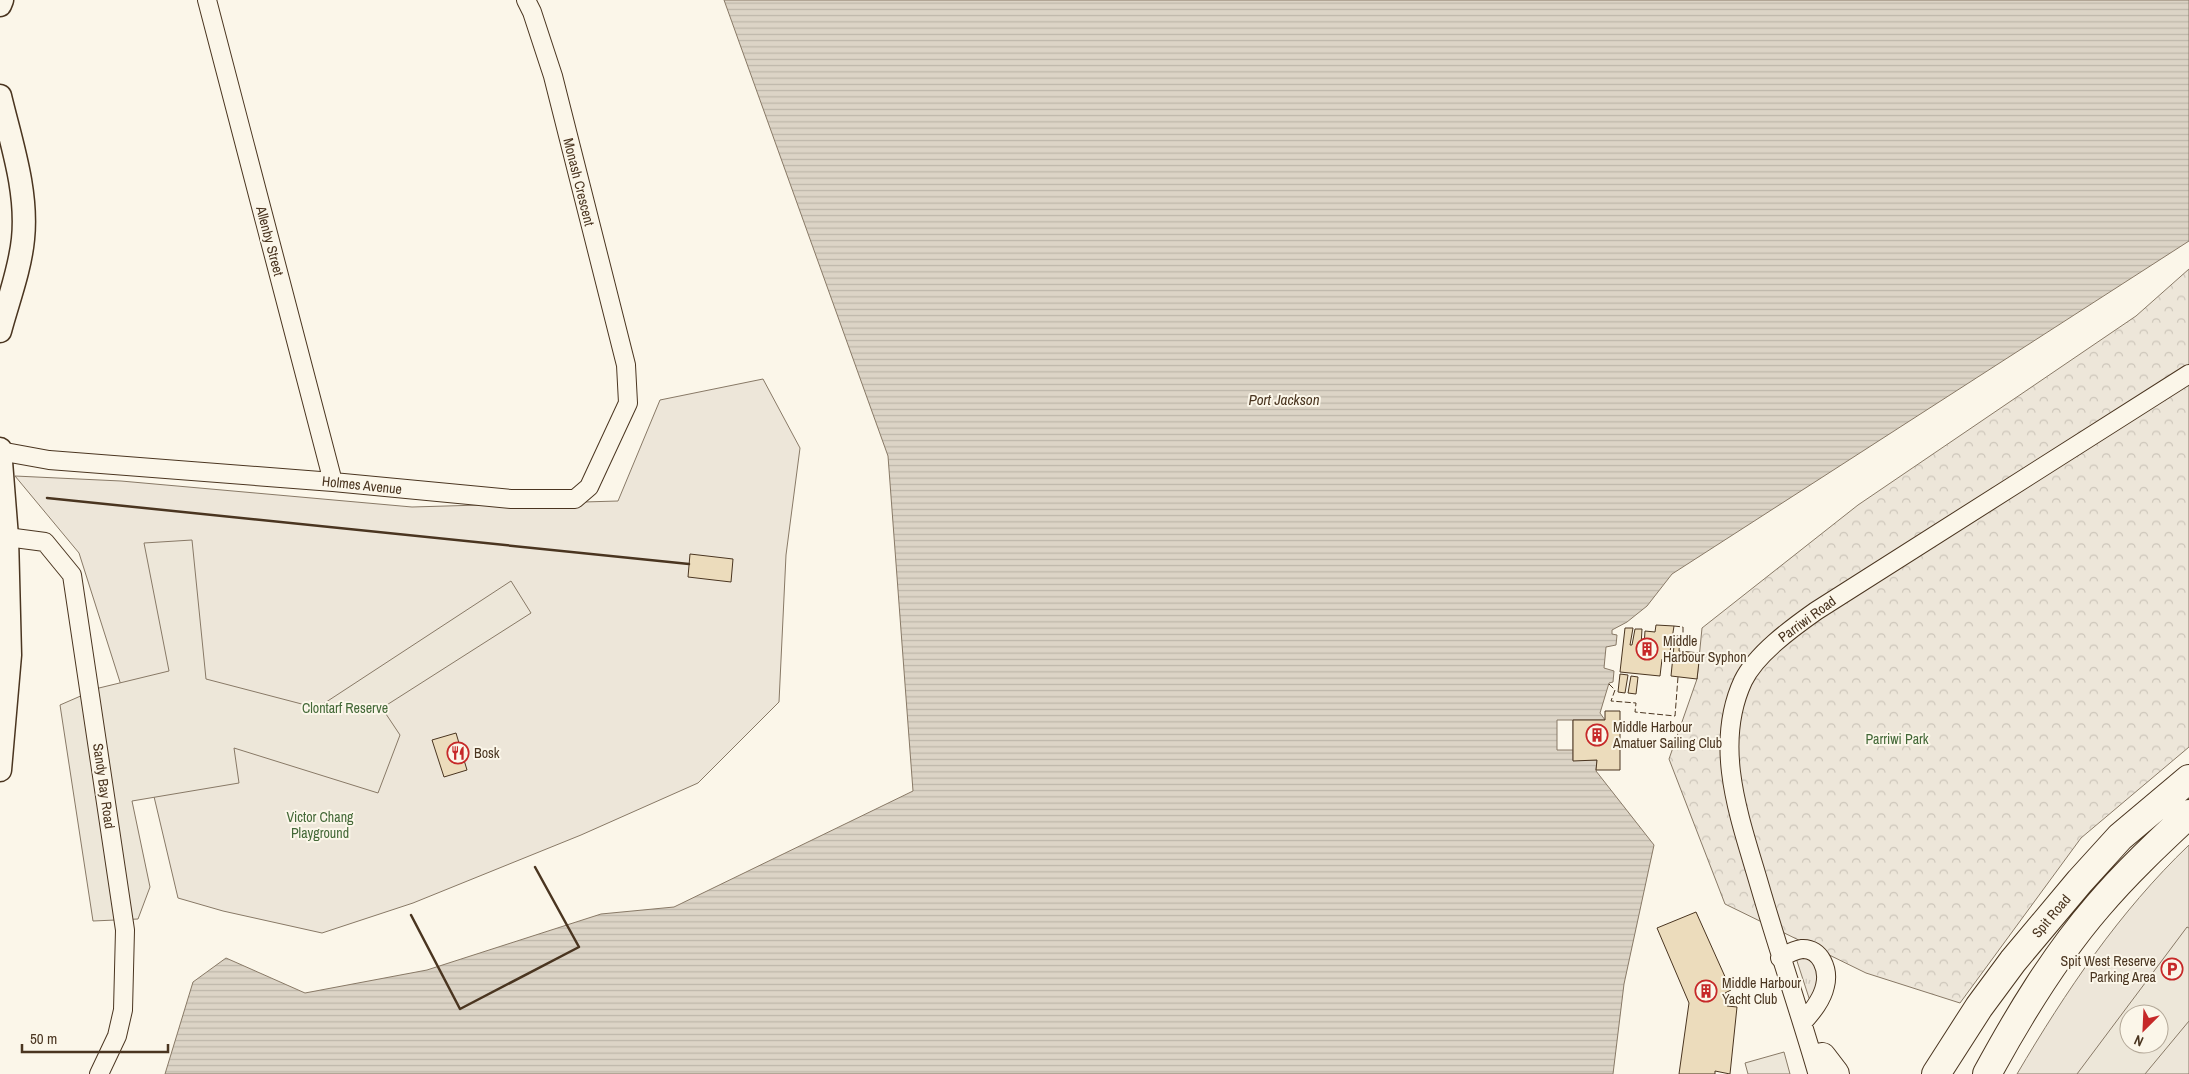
<svg xmlns="http://www.w3.org/2000/svg" width="2189" height="1074" font-family="'Archivo Narrow',sans-serif">
  <style>
    .grass { fill: url(#grass-tufts); stroke: #887966 }
    .forest { fill: url(#forest-crowns); stroke: #887966 }
    .park { fill: #ede6d9; stroke: #887966; fill-rule: evenodd }
    .parking { fill: #ede7d9; stroke: #887966; fill-rule: evenodd }
    .water { fill: url(#water-rules); stroke: #887966 }
    .pier { fill: #fbf6e9; stroke: #887966 }
    .building { fill: #ecdcbc; stroke: #4a3520 }
    .lines { fill: none; stroke-linecap: round; stroke-linejoin: round }
    .minor-casing { stroke: #4a3520; stroke-width: 20 }
    .tertiary-casing { stroke: #4a3520; stroke-width: 25 }
    .trunk-casing { stroke: #4a3520; stroke-width: 30 }
    .minor { stroke: #fbf6e9; stroke-width: 18 }
    .tertiary { stroke: #fbf6e9; stroke-width: 22 }
    .trunk { stroke: #fbf6e9; stroke-width: 28 }
    .fence { stroke: #4a3520; stroke-width: 1; stroke-dasharray: 6 2.5; stroke-linecap: butt }
    .wall { stroke: #4a3520; stroke-width: 2.5 }
    .labels { text-anchor: middle; stroke-width: 4; stroke-linejoin: round; paint-order: stroke }
    .street-label { font-size: 14px; fill: #4a3520; stroke: #fbf6e9 }
    .poi-label { font-size: 14px; fill: #4a3520; stroke: #fbf6e9; text-anchor: start }
    .park-label { font-size: 14px; fill: #436837; stroke: #fbf6e9 }
    .water-label { font-size: 15px; font-style: italic; fill: #4a3520; stroke: #fbf6e9 }
  </style>
  <defs>
    <pattern id="grass-tufts" width="24" height="20" patternUnits="userSpaceOnUse" patternTransform="scale(1.25)"><rect width="24" height="20" fill="#ede6d9"/><path d="M3 7l-1-3M5 7V3M7 7l1-3M15 17l-1-3M17 17v-4M19 17l1-3" fill="none" stroke="#cdc6ba"/></pattern>
    <pattern id="forest-crowns" width="20" height="18" patternUnits="userSpaceOnUse" patternTransform="scale(1.25)"><rect width="20" height="18" fill="#ede6d9"/><path d="M2 6a3 3 0 1 1 6 0M12 15a3 3 0 1 1 6 0" fill="none" stroke="#cdc6ba"/></pattern>
    <pattern id="water-rules" width="6" height="5" patternUnits="userSpaceOnUse" patternTransform="scale(1.25)"><rect width="6" height="5" fill="#dcd4c6"/><path d="M0 2.5h6" fill="none" stroke="#beb7aa"/></pattern>
  </defs>
  <rect width="100%" height="100%" fill="#fbf6e9"/>
  <!-- grass -->
  <path class="grass" d="M 1807,957 L 1818,968 L 1817,984 L 1810,1001 L 1796,958 Z"/>
  <!-- forest -->
  <path class="forest" d="M 2189,269 L 2189,747 L 2081,838 L 1960,1003 L 1866,973 L 1725,904 L 1669,759 L 1697,679 L 1702,628 L 1858,505 L 2136,316 Z"/>
  <!-- park -->
  <path class="park" d="M 763,379 L 800,448 L 786,555 L 779,702 L 698,783 L 581,835 L 413,903 L 322,933 L 223,911 L 178,898 L 147,767 L 79,553 L 15,476 L 121,481 L 412,507 L 618,501 L 660,400 Z
    M 2189,845 L 2189,1074 L 2017,1074 C 2066,991 2119,912 2189,845 ZM 2129,1014 L 2159,1014 L 2159,1044 L 2129,1044 Z"/>
  <!-- parking -->
  <path class="parking" d="M 192,540 L 206,679 L 317,708 L 511,581 L 531,613 L 382,708 L 400,735 L 378,793 L 234,748 L 239,783 L 132,801 L 150,887 L 138,919 L 93,921 L 60,705 L 99,688 L 169,671 L 144,543 Z
    M 2187,927 L 2189,928 L 2189,1021 L 2145,1074 L 2077,1074 ZM 2129,1014 L 2159,1014 L 2159,1044 L 2129,1044 Z
    M 1784,1052 L 1790,1074 L 1748,1074 L 1745,1063 Z"/>
  <!-- water -->
  <path class="water" d="M 724,0 L 2189,0 L 2189,241 L 1672,574 L 1647,606 L 1627,622 L 1612,630 L 1612,634 L 1617,635 L 1616,645 L 1606,647 L 1604,668 L 1614,671 L 1613,682 L 1609,683 L 1600,713 L 1605,720 L 1573,720 L 1573,760 L 1597,760 L 1596,771 L 1654,845 L 1624,984 L 1613,1074 L 165,1074 L 193,982 L 226,958 L 305,993 L 427,970 L 601,914 L 674,907 L 913,791 L 888,456 Z"/>
  <!-- pier -->
  <path class="pier" d="M 1557,720 L 1573,720 L 1573,750 L 1557,750 Z"/>
  <!-- building -->
  <path class="building" d="M 690,554 L 733,559 L 731,582 L 688,577 Z
    M 1656,625 L 1674,626 L 1670,652 L 1666,652 L 1665,660 L 1662,659 L 1660,676 L 1620,672 L 1625,628 L 1633,628 L 1630,645 L 1632,645 L 1635,629 L 1642,629 L 1641,646 L 1644,646 L 1645,631 L 1655,632 Z
    M 1675,636 L 1680,636 L 1679,651 L 1700,653 L 1697,679 L 1671,676 Z
    M 1620,674 L 1628,675 L 1625,693 L 1618,692 Z
    M 1631,676 L 1638,677 L 1636,694 L 1628,693 Z
    M 1605,711 L 1620,711 L 1620,770 L 1596,770 L 1597,760 L 1573,761 L 1573,720 L 1605,720 Z
    M 456,733 L 467,770 L 444,777 L 432,740 Z
    M 1696,912 L 1731,990 L 1725,993 L 1728,999 L 1727,1006 L 1737,1007 L 1730,1074 L 1715,1071 L 1715,1074 L 1679,1074 L 1689,1003 L 1657,928 Z"/>
  <g class="lines">
    <!-- minor casing -->
    <g class="minor-casing">
      <path id="minor" d="M 207,0 L 333,482
        M 0,451 L 49,460 L 333,482 L 511,499 L 575,499 L 589,487 L 628,403 L 626,365 L 553,76 L 532,12 L 526,0
        M 7,537 L 45,542 L 72,575 L 125,930 L 123,1010 L 117,1036 L 99,1074
        M 1780,958 C 1787,954 1794,950 1802,949 C 1821,948 1829,970 1825,986 C 1822,1000 1812,1012 1803,1022
        M 1817,1072 C 1799,1010 1778,949 1760,887 C 1741,821 1712,748 1743,681 C 1756,654 1792,628 1816,611 L 2189,374"/>
    </g>
    <!-- tertiary casing -->
    <g class="tertiary-casing">
      <path id="tertiary" d="M 0,5 L 2,0
        M 0,96 C 11,142 28,191 23,239 C 20,270 8,301 0,331
        M 0,449 L 7,537 L 10,655 L 0,770"/>
    </g>
    <!-- trunk casing -->
    <g class="trunk-casing">
      <path id="trunk" d="M 1822,1057 L 1835,1074
        M 1936,1074 L 1979,1007 L 2013,961 L 2080,881 L 2120,837 L 2189,779
        M 1987,1074 C 2019,1015 2054,957 2098,906 C 2126,873 2158,843 2189,814"/>
    </g>
    <!-- minor -->
    <use href="#minor" class="minor"/>
    <!-- tertiary -->
    <use href="#tertiary" class="tertiary"/>
    <!-- trunk -->
    <use href="#trunk" class="trunk"/>
    <!-- fence -->
    <path class="fence" d="M 1674,626 L 1683,627 L 1683,635
      M 1609,684 L 1615,690 L 1611,701 L 1636,703 L 1635,712 L 1675,716 L 1678,677"/>
    <!-- wall -->
    <path class="wall" d="M 47,498 L 689,564
      M 411,915 L 460,1009 L 579,947 L 535,867"/>
  </g>
  <!-- icons -->
  <defs>
    <g id="building-ring" transform="scale(1.125)"><circle r="9.5" fill="#fbf6e9" stroke="#c62828" stroke-width="1.5"/><path d="M-4-6H4V6H1V3H-1V6H-4ZM-2.5-4.3h1.7v1.8h-1.7ZM.8-4.3h1.7v1.8H.8ZM-2.5-1h1.7V.8h-1.7ZM.8-1h1.7V.8H.8Z" fill="#c62828"/></g>
    <g id="restaurant-ring" transform="scale(1.125)"><circle r="9.5" fill="#fbf6e9" stroke="#c62828" stroke-width="1.5"/><path d="M-5-6h1v4h1v-4h1v4h1v-4h1v5L-1.5 .5V6h-2V.5L-5-1ZM5-6V6H3V1.5H1.5Q1.5-4 5-6Z" fill="#c62828"/></g>
    <g id="parking-ring" transform="scale(1.125)"><circle r="9.5" fill="#fbf6e9" stroke="#c62828" stroke-width="1.5"/><path d="M-3.5-5.5H1a3.5 3.5 0 0 1 0 7H-1V5.5H-3.5ZM-1-3.4V-.6H.8a1.4 1.4 0 0 0 0-2.8Z" fill="#c62828"/></g>
  </defs>
  <g fill-rule="evenodd">
    <use href="#building-ring" x="1647" y="649"/>
    <use href="#building-ring" x="1597" y="735"/>
    <use href="#restaurant-ring" x="458" y="753"/>
    <use href="#parking-ring" x="2172" y="969"/>
    <use href="#building-ring" x="1706" y="991"/>
  </g>
  <g class="labels">
    <!-- street labels -->
    <g class="street-label">
      <text transform="translate(579 182) rotate(76)" y="5">Monash Crescent</text>
      <text transform="translate(270 241) rotate(75)" y="5">Allenby Street</text>
      <text transform="translate(362 485) rotate(6)" y="5">Holmes Avenue</text>
      <text transform="translate(1807 619) rotate(-36)" y="5">Parriwi Road</text>
      <text transform="translate(104 786) rotate(82)" y="5">Sandy Bay Road</text>
      <text transform="translate(2051 916) rotate(-50)" y="5">Spit Road</text>
    </g>
    <!-- poi labels -->
    <g class="poi-label">
      <text x="1663" y="646">Middle<tspan x="1663" dy="16">Harbour Syphon</tspan></text>
      <text x="1613" y="732">Middle Harbour<tspan x="1613" dy="16">Amatuer Sailing Club</tspan></text>
      <text x="474" y="758">Bosk</text>
      <text x="2156" y="966" text-anchor="end">Spit West Reserve<tspan x="2156" dy="16">Parking Area</tspan></text>
      <text x="1722" y="988">Middle Harbour<tspan x="1722" dy="16">Yacht Club</tspan></text>
    </g>
    <!-- park labels -->
    <g class="park-label">
      <text x="345" y="713">Clontarf Reserve</text>
      <text x="1897" y="744">Parriwi Park</text>
      <text x="320" y="822">Victor Chang<tspan x="320" dy="16">Playground</tspan></text>
    </g>
    <!-- water labels -->
    <g class="water-label">
      <text x="1284" y="405">Port Jackson</text>
    </g>
  </g>
  <!-- north arrow -->
  <g transform="translate(2144 1029) rotate(204)"><circle r="24" fill="#fbf6e9" stroke="#b4a999"/>
  <path d="M0-4L9 19L0 12L-9 19Z" fill="#c62828"/>
  <text y="-8" font-size="14" font-weight="bold" text-anchor="middle" fill="#4a3520">N</text>
  </g>
  <!-- scale -->
  <path d="M22 1044v8h146v-8" fill="none" stroke="#4a3520" stroke-width="2.5"/>
  <text x="30" y="1044" font-size="15" fill="#4a3520" stroke="#fbf6e9" stroke-width="4" paint-order="stroke">50 m</text>
</svg>
